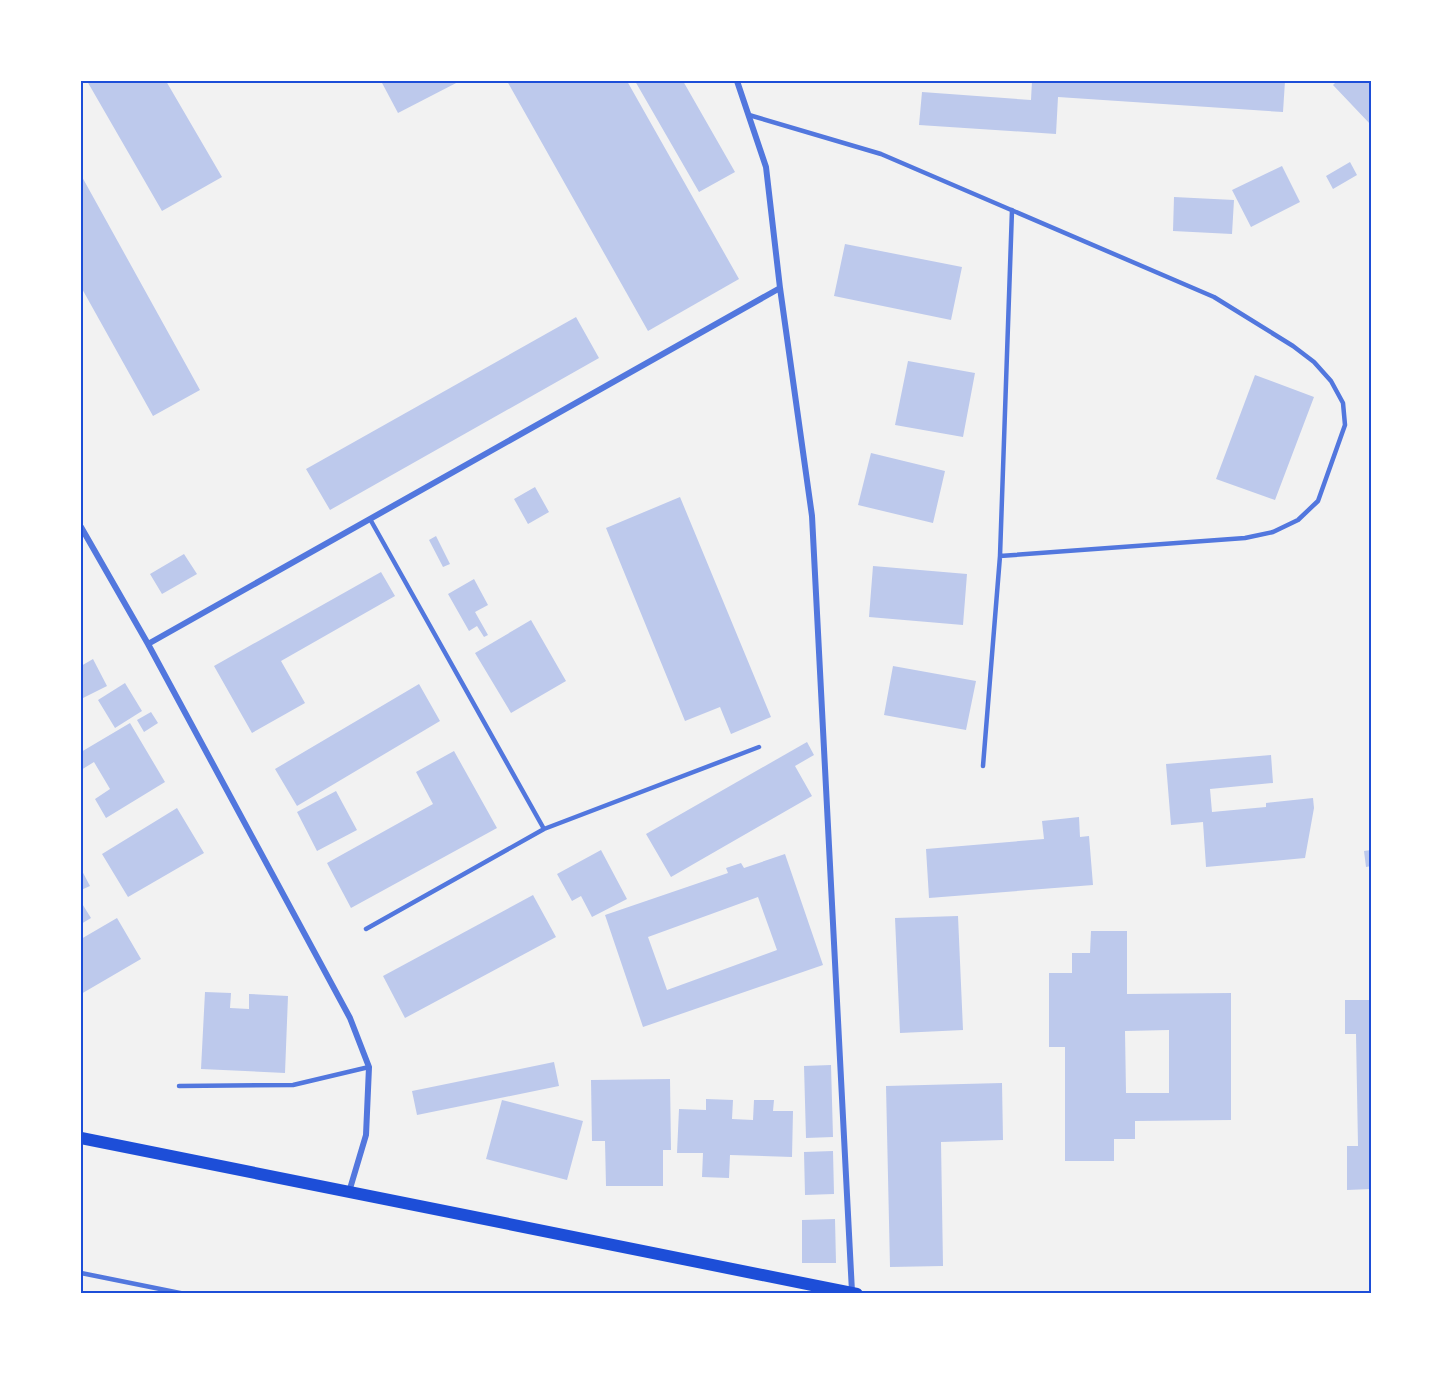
<svg xmlns="http://www.w3.org/2000/svg" width="1452" height="1375" font-family="Helvetica,sans-serif">
  <style>
    .building { fill: #bdc9ec; fill-rule: evenodd }
    .lines { fill: none; stroke-linecap: round; stroke-linejoin: round }
    .service { stroke: #5277de; stroke-width: 4.5 }
    .minor { stroke: #5277de; stroke-width: 6 }
    .secondary { stroke: #1d4ed8; stroke-width: 12 }
    .neatline { fill: none; stroke: #1d4ed8; stroke-width: 2 }
  </style>
  <rect width="100%" height="100%" fill="#f2f2f2"/>
  <!-- building -->
  <path class="building" d="M 87,81 L 166,81 L 222,177 L 162,211 Z
    M 381,81 L 460,81 L 398,113 Z
    M 507,81 L 627,81 L 739,279 L 648,331 Z
    M 635,81 L 683,81 L 735,172 L 699,192 Z
    M 1032,81 L 1285,81 L 1283,112 L 1058,97 L 1056,134 L 919,125 L 922,92 L 1031,100 Z
    M 1337,81 L 1371,81 L 1371,125 L 1333,85 Z
    M 1350,162 L 1357,175 L 1333,189 L 1326,176 Z
    M 1282,166 L 1300,202 L 1251,227 L 1232,190 Z
    M 81,175 L 200,390 L 153,416 L 81,287 Z
    M 1174,197 L 1234,200 L 1232,234 L 1173,231 Z
    M 845,244 L 962,267 L 951,320 L 834,296 Z
    M 576,317 L 599,358 L 330,510 L 306,469 Z
    M 908,361 L 975,373 L 963,437 L 895,425 Z
    M 1255,375 L 1314,397 L 1275,500 L 1216,479 Z
    M 871,453 L 945,471 L 933,523 L 858,505 Z
    M 535,487 L 549,512 L 528,524 L 514,499 Z
    M 680,497 L 771,717 L 731,734 L 720,707 L 685,721 L 606,528 Z
    M 436,536 L 450,564 L 443,567 L 429,540 Z
    M 184,554 L 197,574 L 162,594 L 150,574 Z
    M 873,566 L 967,574 L 963,625 L 869,617 Z
    M 381,572 L 395,596 L 281,661 L 305,703 L 252,733 L 214,666 Z
    M 474,579 L 488,605 L 475,612 L 488,635 L 484,637 L 477,626 L 469,631 L 448,594 Z
    M 531,620 L 566,681 L 511,713 L 475,653 Z
    M 93,659 L 107,686 L 81,699 L 81,666 Z
    M 893,666 L 976,681 L 966,730 L 884,715 Z
    M 125,683 L 142,711 L 115,728 L 98,700 Z
    M 419,684 L 440,721 L 297,806 L 275,769 Z
    M 151,712 L 158,723 L 144,732 L 137,720 Z
    M 130,723 L 165,782 L 106,818 L 95,799 L 110,789 L 94,762 L 81,770 L 81,752 Z
    M 807,742 L 814,755 L 795,766 L 812,796 L 671,877 L 646,834 Z
    M 454,751 L 497,828 L 351,908 L 327,863 L 433,804 L 416,772 Z
    M 1271,755 L 1273,783 L 1210,789 L 1212,812 L 1266,807 L 1266,803 L 1313,798 L 1314,808 L 1305,858 L 1206,867 L 1203,822 L 1171,825 L 1166,764 Z
    M 336,791 L 357,830 L 317,851 L 297,812 Z
    M 177,808 L 204,853 L 128,897 L 102,854 Z
    M 1079,817 L 1080,837 L 1089,836 L 1093,885 L 929,898 L 926,849 L 1044,839 L 1042,821 Z
    M 601,850 L 627,899 L 592,917 L 581,896 L 572,901 L 557,874 Z
    M 1371,850 L 1371,866 L 1366,867 L 1364,851 Z
    M 785,854 L 823,965 L 643,1027 L 605,915 L 728,873 L 726,868 L 741,863 L 744,868 ZM 758,897 L 777,950 L 667,990 L 648,937 Z
    M 81,869 L 90,886 L 81,890 Z
    M 533,895 L 556,937 L 405,1018 L 383,976 Z
    M 81,902 L 91,918 L 81,924 Z
    M 958,916 L 963,1030 L 900,1033 L 895,918 Z
    M 117,918 L 141,959 L 81,994 L 81,939 Z
    M 1091,931 L 1127,931 L 1127,994 L 1231,993 L 1231,1120 L 1135,1121 L 1135,1139 L 1114,1139 L 1114,1161 L 1065,1161 L 1065,1047 L 1049,1047 L 1049,973 L 1072,973 L 1072,953 L 1090,953 ZM 1169,1030 L 1169,1093 L 1126,1093 L 1125,1031 Z
    M 205,992 L 231,993 L 230,1008 L 249,1009 L 249,994 L 288,996 L 285,1073 L 201,1069 Z
    M 1345,1000 L 1371,1000 L 1371,1189 L 1347,1190 L 1347,1146 L 1358,1146 L 1356,1034 L 1345,1034 Z
    M 554,1062 L 559,1086 L 417,1115 L 412,1091 Z
    M 831,1065 L 833,1137 L 806,1138 L 804,1066 Z
    M 670,1079 L 671,1150 L 663,1150 L 663,1186 L 606,1186 L 605,1141 L 592,1141 L 591,1080 Z
    M 1002,1083 L 1003,1140 L 941,1142 L 943,1266 L 890,1267 L 886,1086 Z
    M 706,1099 L 733,1100 L 732,1119 L 753,1120 L 754,1100 L 774,1100 L 773,1111 L 793,1111 L 792,1157 L 730,1155 L 729,1178 L 702,1177 L 703,1153 L 677,1153 L 679,1109 L 706,1110 Z
    M 502,1100 L 583,1121 L 567,1180 L 486,1159 Z
    M 833,1151 L 834,1194 L 805,1195 L 804,1152 Z
    M 835,1219 L 836,1263 L 802,1263 L 802,1220 Z"/>
  <g class="lines">
    <!-- service -->
    <path class="service" d="M 749,115 L 881,154 L 1214,297 L 1293,346 L 1314,362 L 1331,381 L 1343,403 L 1345,425 L 1318,501 L 1298,520 L 1273,532 L 1245,538 L 1000,556
      M 370,519 L 544,829
      M 983,766 L 1000,556 L 1012,210
      M 366,929 L 544,829 L 759,747
      M 179,1086 L 293,1085 L 369,1067
      M 81,1273 L 185,1294"/>
    <!-- minor -->
    <path class="minor" d="M 737,81 L 766,167 L 780,288 L 812,516 L 852,1292
      M 81,527 L 148,644 L 350,1018 L 369,1067 L 366,1135 L 349,1192
      M 148,644 L 780,288"/>
    <!-- secondary -->
    <path class="secondary" d="M 81,1138 L 857,1294"/>
  </g>
  <!-- border -->
  <rect width="1452" height="1375" fill="none" stroke="#ffffff" stroke-width="165"/>
  <rect x="82" y="82" width="1288" height="1210" class="neatline"/>
</svg>
